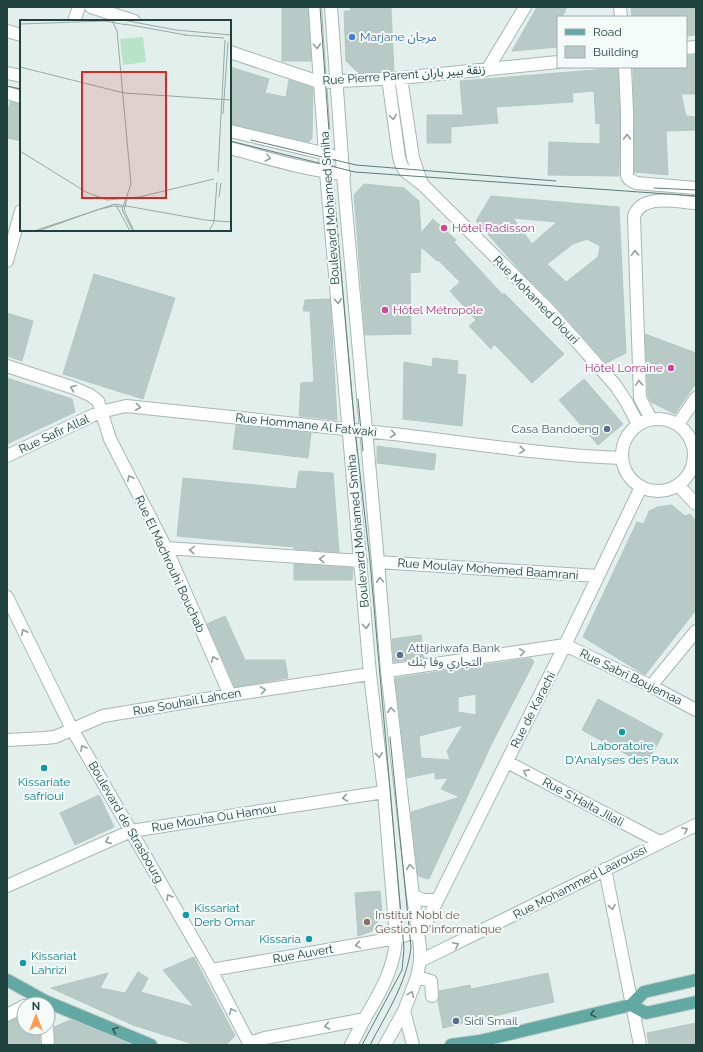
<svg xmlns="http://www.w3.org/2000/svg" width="703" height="1052" font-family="Raleway,'Noto Sans Arabic',sans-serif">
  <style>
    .building { fill: #b8cac5; stroke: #b4c9c4; fill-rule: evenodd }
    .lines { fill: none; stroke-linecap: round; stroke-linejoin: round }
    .minor-casing { stroke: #a5b8b4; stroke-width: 14 }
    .major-casing { stroke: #c1cac9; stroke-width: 14 }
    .minor { stroke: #fff; stroke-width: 12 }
    .major { stroke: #62a9a3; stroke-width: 12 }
    .tram { stroke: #5b7e7a; stroke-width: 1 }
    .oneway { stroke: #90a09f }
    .oneway2 { stroke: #305c58 }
    .shop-dot { fill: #3f7fe0; stroke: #f4faf8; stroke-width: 1.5 }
    .hotel-dot { fill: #d1479c; stroke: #f4faf8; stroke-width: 1.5 }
    .service-dot { fill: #5c6f8a; stroke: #f4faf8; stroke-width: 1.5 }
    .culture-dot { fill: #0f9aa8; stroke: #f4faf8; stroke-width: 1.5 }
    .education-dot { fill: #8d6e63; stroke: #f4faf8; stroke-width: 1.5 }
    .labels { text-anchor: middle; stroke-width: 4; stroke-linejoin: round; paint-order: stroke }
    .shop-label { font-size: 12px; fill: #366cbe; stroke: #f4faf8; text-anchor: start }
    .street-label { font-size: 12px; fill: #20423f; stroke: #f4faf8 }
    .hotel-label { font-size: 12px; fill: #b23c85; stroke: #f4faf8; text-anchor: start }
    .service-label { font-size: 12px; fill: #4e5e75; stroke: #f4faf8; text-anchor: start }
    .culture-label { font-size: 12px; fill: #0d838f; stroke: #f4faf8 }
    .education-label { font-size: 12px; fill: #785e54; stroke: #f4faf8; text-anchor: start }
    .inset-road { fill: none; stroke: #95aaa6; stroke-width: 1 }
    .view { fill: #d62828; fill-opacity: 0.15; stroke: #d62828; stroke-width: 2 }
    .inset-edge { fill: none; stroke: #20423f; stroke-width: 2 }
  </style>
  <rect width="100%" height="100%" fill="#e3efeb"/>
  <!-- building -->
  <path class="building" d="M 282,7 L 308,7 L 311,61 L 282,61 Z
    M 350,7 L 391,7 L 394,71 L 358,73 L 346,61 L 344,11 L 351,11 Z
    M 537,7 L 567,7 L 562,17 L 558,17 L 558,47 L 512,51 Z
    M 631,7 L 696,7 L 696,35 L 686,36 L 686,17 L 632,17 Z
    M 696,55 L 696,94 L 681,94 L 686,116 L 696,117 L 696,130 L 666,131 L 668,175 L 634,172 L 634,112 L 633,67 L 686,67 L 686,56 Z
    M 230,67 L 269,79 L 265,93 L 286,97 L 289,80 L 313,88 L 312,138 L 309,142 L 230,124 Z
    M 618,68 L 620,112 L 619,176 L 548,175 L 549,142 L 600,144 L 600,123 L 596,124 L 594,91 L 572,93 L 573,102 L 496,107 L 498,123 L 451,127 L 451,143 L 427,143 L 427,115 L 463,115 L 460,81 Z
    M 10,102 L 21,104 L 21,141 L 7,138 L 7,115 Z
    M 364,184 L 404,188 L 419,201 L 421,233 L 433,219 L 456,240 L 454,242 L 503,295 L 504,293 L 564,354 L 532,383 L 494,344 L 491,349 L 469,326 L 476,320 L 450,291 L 460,282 L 438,260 L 437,261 L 421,247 L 420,272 L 410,273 L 411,334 L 365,335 L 354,195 Z
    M 491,196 L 619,207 L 626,353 L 606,363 L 554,304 L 525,276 L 476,221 ZM 513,218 L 557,222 L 532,244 ZM 587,239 L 600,246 L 598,257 L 566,282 L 547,264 L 573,244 Z
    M 94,274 L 175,298 L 143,399 L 63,374 Z
    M 330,299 L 331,313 L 337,420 L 299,416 L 301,383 L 314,382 L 310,311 L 303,311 L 305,300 Z
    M 7,313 L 33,321 L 22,361 L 7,356 Z
    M 645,334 L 696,353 L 696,383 L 675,414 L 651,402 L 648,396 Z
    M 433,358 L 458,361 L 457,374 L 466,375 L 462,426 L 403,419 L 404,362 L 432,367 Z
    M 7,378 L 72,399 L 75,412 L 7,444 Z
    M 584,379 L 623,424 L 598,445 L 559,400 Z
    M 236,425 L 311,433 L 308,458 L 233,449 Z
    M 377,446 L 436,454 L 434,470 L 377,463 Z
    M 299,471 L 333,473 L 339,552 L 294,549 L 294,547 L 177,536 L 183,478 L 296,489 Z
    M 672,505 L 685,516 L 690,514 L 696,521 L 696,610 L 645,675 L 583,637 L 637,522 L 644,524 L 649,511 L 658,507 Z
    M 294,564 L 353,568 L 352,580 L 294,580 Z
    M 225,616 L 245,660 L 285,660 L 288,678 L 235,687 L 207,624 Z
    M 421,635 L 424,658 L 394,662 L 392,639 Z
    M 531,658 L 534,662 L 492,743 L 429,879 L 418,876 L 411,812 L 460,797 L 441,789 L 448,778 L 435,779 L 435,772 L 407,778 L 395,678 ZM 476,694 L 476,715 L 458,712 L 458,697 ZM 463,725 L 447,751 L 450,760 L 421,758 L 419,736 Z
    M 598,699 L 663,734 L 646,765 L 582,730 Z
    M 99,795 L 114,827 L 75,845 L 60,813 Z
    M 380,891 L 382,913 L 372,931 L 358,936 L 355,893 Z
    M 194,957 L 235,1036 L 226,1045 L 196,1045 L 133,1025 L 51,988 L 108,973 L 100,988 L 125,993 L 138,972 L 148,978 L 141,992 L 194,1007 L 163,970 Z
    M 548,973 L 554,1002 L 443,1028 L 438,1001 L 439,996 L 439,991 L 470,985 L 471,989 Z
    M 24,1014 L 24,1028 L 40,1028 L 40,1045 L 7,1045 L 7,1022 Z
    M 70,1020 L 82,1024 L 131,1045 L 55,1045 L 54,1027 Z
    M 696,1023 L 696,1045 L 649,1045 L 647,1033 Z"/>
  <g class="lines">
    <!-- minor casing -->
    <g class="minor-casing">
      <path id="minor" d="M 91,7 L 134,21
        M 315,7 C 318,62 323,117 326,172 L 370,674 L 384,792 L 396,938 C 395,967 380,993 365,1018 C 360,1027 356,1036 351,1045
        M 331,7 L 344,186 L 378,562 L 387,671 L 413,896 L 420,947 L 420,961 L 417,977 L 404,1011 L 413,1045
        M 620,7 L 621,17
        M 74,21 L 79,7
        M 7,31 L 21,35
        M 686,48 L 696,47
        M 230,52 L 319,82 L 401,78 L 558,62
        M 625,67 L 627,112 L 627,176 L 629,179 L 636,183 L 696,188
        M 487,70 L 525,7
        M 7,73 L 21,76
        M 388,78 L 399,157 L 401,164 L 405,171 L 423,185 L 548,309 L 616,386 L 627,403 L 638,424
        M 401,78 L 413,158 L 422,184
        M 7,93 L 21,97
        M 230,131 L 331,155
        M 230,148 C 267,158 305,170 344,174
        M 7,261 L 21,211
        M 7,366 L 74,388 L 90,395 L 98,401 L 110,439 L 166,548 L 230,695
        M622 455a36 36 0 1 1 72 0a36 36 0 1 1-72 0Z
        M 651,419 L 640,398 L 634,216 C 642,193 677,202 696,203
        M 678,424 L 696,398
        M 7,456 L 100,412 L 126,406 C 215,415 304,424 393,434 C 469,443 545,455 621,458
        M 678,485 L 696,504
        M 166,548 L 361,561
        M 378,562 L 598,576
        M 7,597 L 72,729 L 211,970 L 250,1045
        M 387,671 L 565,645 L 651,686 L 696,710
        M 651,686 L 696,631
        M 7,740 L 45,738 L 55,737 L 103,716 L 230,695 L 370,674
        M 507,762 L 660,842
        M 605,869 L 640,1045
        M 7,886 L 131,831 L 384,792
        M 413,896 L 424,900 L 437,900
        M 420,961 L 696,825
        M 211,970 L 396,938 L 419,931 L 425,925 L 565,645 L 641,487
        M 417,977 L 431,981 L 432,996
        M 7,1015 L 24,1006
        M 47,1028 L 48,1045
        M 249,1043 L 265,1038 L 365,1019
        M 385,1045 L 404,1011"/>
    </g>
    <!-- major casing -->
    <g class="major-casing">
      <path id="major" d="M 7,980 L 45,1001 L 151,1045
        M 631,1005 L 646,1013 L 696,1002
        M 451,1045 L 480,1041 L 631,1005 L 644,992 L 696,980"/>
    </g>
    <!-- minor -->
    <use href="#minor" class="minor"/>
    <!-- major -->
    <use href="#major" class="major"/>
    <!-- tram -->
    <path class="tram" d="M 320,7 L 331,159 L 355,430 L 370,561 L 404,949 L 402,970 L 362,1045
      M 7,86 L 21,89
      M 251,140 L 356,165 L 556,181
      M 230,141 L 355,172 L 696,196
      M 654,188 L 696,190
      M 358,399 L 363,451
      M 370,1045 C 386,1014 407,983 411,947 L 390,737"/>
  </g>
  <!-- one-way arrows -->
  <defs><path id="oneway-chevron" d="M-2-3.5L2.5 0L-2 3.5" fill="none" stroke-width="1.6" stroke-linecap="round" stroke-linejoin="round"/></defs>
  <g class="oneway">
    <use href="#oneway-chevron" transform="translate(317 46) rotate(87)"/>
    <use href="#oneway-chevron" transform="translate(393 117) rotate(82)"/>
    <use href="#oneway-chevron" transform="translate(627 137) rotate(-90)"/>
    <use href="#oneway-chevron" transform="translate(268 158) rotate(14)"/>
    <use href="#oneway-chevron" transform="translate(635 253) rotate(-92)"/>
    <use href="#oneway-chevron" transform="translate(338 301) rotate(85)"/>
    <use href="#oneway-chevron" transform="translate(639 383) rotate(-92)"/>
    <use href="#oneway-chevron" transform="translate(73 388) rotate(-159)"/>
    <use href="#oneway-chevron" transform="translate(138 407) rotate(6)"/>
    <use href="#oneway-chevron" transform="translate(393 434) rotate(7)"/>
    <use href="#oneway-chevron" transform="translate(522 450) rotate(5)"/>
    <use href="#oneway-chevron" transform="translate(130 478) rotate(-117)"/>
    <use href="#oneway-chevron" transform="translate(192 550) rotate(-176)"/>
    <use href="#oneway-chevron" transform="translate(322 559) rotate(-176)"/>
    <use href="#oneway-chevron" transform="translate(380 580) rotate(-94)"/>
    <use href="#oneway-chevron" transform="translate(366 626) rotate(85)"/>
    <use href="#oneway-chevron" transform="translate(24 632) rotate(-116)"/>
    <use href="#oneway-chevron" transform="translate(522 652) rotate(-8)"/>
    <use href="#oneway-chevron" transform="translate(214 659) rotate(-113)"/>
    <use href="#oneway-chevron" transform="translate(263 690) rotate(-9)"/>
    <use href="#oneway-chevron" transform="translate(391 710) rotate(-97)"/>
    <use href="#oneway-chevron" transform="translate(83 748) rotate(-120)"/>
    <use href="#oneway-chevron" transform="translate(379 755) rotate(84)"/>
    <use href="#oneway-chevron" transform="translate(526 772) rotate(-152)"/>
    <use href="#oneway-chevron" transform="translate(345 798) rotate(171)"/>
    <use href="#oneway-chevron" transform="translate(685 830) rotate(-26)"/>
    <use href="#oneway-chevron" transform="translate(108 841) rotate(156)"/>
    <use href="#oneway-chevron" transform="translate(410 867) rotate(-97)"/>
    <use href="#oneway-chevron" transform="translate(169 897) rotate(-120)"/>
    <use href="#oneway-chevron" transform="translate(612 907) rotate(79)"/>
    <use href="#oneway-chevron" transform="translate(358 945) rotate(170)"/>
    <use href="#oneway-chevron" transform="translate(456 945) rotate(-27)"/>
    <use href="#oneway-chevron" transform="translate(411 994) rotate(-69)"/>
    <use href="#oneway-chevron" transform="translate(232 1011) rotate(-118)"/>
    <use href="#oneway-chevron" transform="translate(327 1026) rotate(169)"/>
  </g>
  <g class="oneway2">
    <use href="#oneway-chevron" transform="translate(593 1014) rotate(166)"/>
    <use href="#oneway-chevron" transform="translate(115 1030) rotate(-158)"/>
  </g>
  <!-- markers -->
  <circle class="shop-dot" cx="352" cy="37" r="4"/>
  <g class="hotel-dot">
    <circle cx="444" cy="228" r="4"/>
    <circle cx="385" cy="310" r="4"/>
    <circle cx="671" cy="368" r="4"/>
  </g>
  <g class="service-dot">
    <circle cx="607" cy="429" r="4"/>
    <circle cx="400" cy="655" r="4"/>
    <circle cx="456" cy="1021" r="4"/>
  </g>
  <g class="culture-dot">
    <circle cx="622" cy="732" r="4"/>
    <circle cx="44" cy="768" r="4"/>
    <circle cx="186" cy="915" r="4"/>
    <circle cx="309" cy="939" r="4"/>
    <circle cx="23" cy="963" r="4"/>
  </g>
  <circle class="education-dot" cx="367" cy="922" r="4"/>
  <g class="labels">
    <!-- shop labels -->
    <g class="shop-label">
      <text x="360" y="41">Marjane مرجان</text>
    </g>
    <!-- street labels -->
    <g class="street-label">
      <text transform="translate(404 75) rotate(-4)" y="4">Rue Pierre Parent زنقة بيير باران</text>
      <text transform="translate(330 208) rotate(-94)" y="4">Boulevard Mohamed Smiha</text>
      <text transform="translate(536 300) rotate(46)" y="4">Rue Mohamed Diouri</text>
      <text transform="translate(306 425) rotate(6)" y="4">Rue Hommane Al Fatwaki</text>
      <text transform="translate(54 434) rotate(-25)" y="4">Rue Safir Allal</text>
      <text transform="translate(358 531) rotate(-95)" y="4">Boulevard Mohamed Smiha</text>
      <text transform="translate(170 564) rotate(65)" y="4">Rue El Machrouhi Bouchab</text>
      <text transform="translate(488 569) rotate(4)" y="4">Rue Moulay Mohemed Baamrani</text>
      <text transform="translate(631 677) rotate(26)" y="4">Rue Sabri Boujemaa</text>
      <text transform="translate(187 702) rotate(-10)" y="4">Rue Souhail Lahcen</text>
      <text transform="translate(533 710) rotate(-63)" y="4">Rue de Karachi</text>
      <text transform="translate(583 802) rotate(28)" y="4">Rue S'Haita Jilali</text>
      <text transform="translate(214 818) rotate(-9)" y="4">Rue Mouha Ou Hamou</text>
      <text transform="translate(126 822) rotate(60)" y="4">Boulevard de Strasbourg</text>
      <text transform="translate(580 882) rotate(-27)" y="4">Rue Mohammed Laaroussi</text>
      <text transform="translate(303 954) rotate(-10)" y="4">Rue Auvert</text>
    </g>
    <!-- hotel labels -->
    <g class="hotel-label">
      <text x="452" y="232">Hôtel Radisson</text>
      <text x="393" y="314">Hôtel Métropole</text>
      <text x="663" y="372" text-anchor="end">Hôtel Lorraine</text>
    </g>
    <!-- service labels -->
    <g class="service-label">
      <text x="599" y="433" text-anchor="end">Casa Bandoeng</text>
      <text x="408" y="652">Attijariwafa Bank<tspan x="408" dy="14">التجاري وفا بنك</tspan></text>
      <text x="464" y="1025">Sidi Smail</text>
    </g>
    <!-- culture labels -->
    <g class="culture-label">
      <text x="622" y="750">Laboratoire<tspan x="622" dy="14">D'Analyses des Paux</tspan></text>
      <text x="44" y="786">Kissariate<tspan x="44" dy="14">safrioui</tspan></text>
      <text x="194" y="912" text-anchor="start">Kissariat<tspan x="194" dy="14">Derb Omar</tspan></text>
      <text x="301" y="943" text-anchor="end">Kissaria</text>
      <text x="31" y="960" text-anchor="start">Kissariat<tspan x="31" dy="14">Lahrizi</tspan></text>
    </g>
    <!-- education labels -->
    <g class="education-label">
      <text x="375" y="919">Institut Nobl de<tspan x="375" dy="14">Gestion D'informatique</tspan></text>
    </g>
  </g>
  <!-- overview -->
  <g transform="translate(20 20)">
    <rect width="211" height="211" fill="#e3efeb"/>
    <path d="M 123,17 L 126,42 L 103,45 L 100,19 Z" fill="#b9e2cb"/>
    <path class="inset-road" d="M 92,0 L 97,11 L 111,164 L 102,190 L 113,211M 103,0 L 156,10 L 211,15M 0,4 L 85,1 L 107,5M 105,4 L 166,15M 164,15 L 204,18M 0,47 L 104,73 L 211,80M 203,94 L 208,22M 0,131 L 66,172 L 87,180 L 119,177 L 194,159M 198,152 L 205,20M 199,177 L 201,163M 107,179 L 104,190 L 114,211M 96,185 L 110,211M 14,211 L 95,184 L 185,200 L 211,202M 18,211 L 77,190 L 93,186 L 103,187M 189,211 L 194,202 L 197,162"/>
    <path class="view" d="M 62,52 L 146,52 L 146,178 L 62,178 Z"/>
    <rect width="211" height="211" class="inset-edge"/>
  </g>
  <!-- border -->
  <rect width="703" height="1052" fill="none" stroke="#20423f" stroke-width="16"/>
  <!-- legend -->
  <rect x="557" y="16" width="130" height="52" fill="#f4faf8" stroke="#9fb0ae"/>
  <rect x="565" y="29" width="20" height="6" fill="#62a9a3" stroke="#9fb0ae"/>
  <text x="593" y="36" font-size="12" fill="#20423f">Road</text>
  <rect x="565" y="46" width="20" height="12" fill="#b8cac5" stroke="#9fb0ae"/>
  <text x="593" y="56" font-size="12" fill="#20423f">Building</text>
  <!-- north arrow -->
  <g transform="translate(36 1016)"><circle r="19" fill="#f4faf8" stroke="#9fb0ae"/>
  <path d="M0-3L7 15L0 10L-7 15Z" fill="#ff9a50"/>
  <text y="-6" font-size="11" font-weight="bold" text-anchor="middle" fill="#20423f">N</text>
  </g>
</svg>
